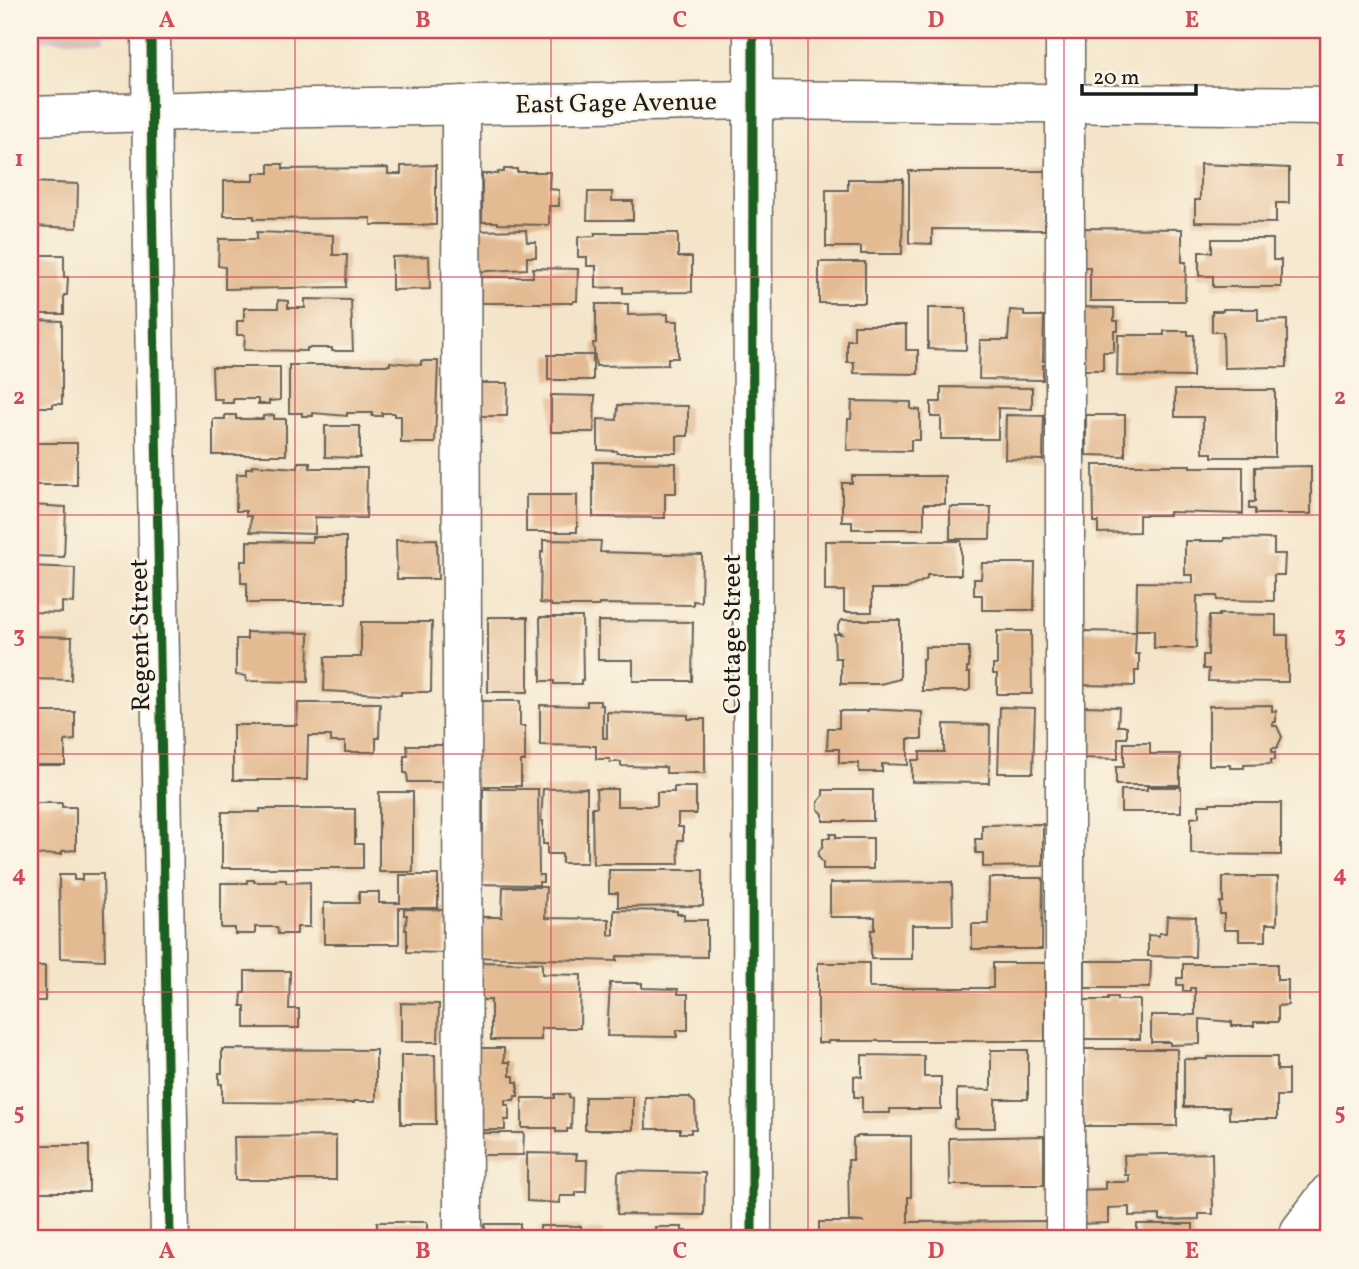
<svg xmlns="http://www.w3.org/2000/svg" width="1359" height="1269" font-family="Vollkorn,serif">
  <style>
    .industrial { fill: #d2bfc0 }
    .building { fill: #e3ba91 }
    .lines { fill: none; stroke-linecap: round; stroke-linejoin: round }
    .minor-casing { stroke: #686259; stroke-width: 41 }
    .major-casing { stroke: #686259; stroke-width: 41 }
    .minor { stroke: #fff; stroke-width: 38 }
    .major { stroke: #fff; stroke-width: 38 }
    .cycleway-casing { stroke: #fcf5e5; stroke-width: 13 }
    .cycleway { stroke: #1b5e20; stroke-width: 9 }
    .grid { fill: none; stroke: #d1495b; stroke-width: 2; stroke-opacity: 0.55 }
    .labels { text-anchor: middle; stroke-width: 5; stroke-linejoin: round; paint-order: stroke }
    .street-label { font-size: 26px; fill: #1c1c1c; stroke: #fcf5e5 }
    .neatline { fill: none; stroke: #d1495b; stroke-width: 2.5 }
    .grid-label { font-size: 23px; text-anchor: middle; font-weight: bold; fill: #d1495b }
  </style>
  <rect width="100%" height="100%" fill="#fcf5e5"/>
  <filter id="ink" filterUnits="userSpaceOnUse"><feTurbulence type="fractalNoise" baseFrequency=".0143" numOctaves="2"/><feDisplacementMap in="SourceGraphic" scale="14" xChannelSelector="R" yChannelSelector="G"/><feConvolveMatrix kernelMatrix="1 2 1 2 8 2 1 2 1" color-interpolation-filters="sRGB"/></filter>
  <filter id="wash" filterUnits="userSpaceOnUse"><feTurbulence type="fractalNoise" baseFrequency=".00686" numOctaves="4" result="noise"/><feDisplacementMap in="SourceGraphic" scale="28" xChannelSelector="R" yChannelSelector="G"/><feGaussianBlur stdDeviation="1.57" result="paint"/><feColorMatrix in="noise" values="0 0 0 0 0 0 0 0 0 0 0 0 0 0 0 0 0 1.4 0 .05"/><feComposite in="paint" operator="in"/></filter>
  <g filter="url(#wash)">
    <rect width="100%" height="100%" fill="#f4e5ca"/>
    <!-- industrial -->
    <path class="industrial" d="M 30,30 L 103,30 L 103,40 L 30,41 Z"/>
    <g id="blocks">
      <!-- building -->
      <path class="building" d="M 30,30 L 97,30 L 97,34 L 30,33 Z
        M 269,164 L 283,164 L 283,169 L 388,168 L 388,174 L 401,174 L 401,166 L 436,165 L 436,225 L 371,225 L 371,218 L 254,219 L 254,216 L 224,216 L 224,181 L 254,181 L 254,173 L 269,173 Z
        M 1200,164 L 1289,168 L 1289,203 L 1276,203 L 1276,223 L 1195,222 L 1195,200 L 1200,200 Z
        M 504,169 L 517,169 L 517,172 L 550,172 L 549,189 L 559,190 L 559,206 L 549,206 L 549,225 L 498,224 L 498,222 L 482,222 L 482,174 L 498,174 L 498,172 L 504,172 Z
        M 909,171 L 1046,171 L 1045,230 L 932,229 L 932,244 L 909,243 Z
        M 848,179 L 903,179 L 902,254 L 861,254 L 861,247 L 826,247 L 826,190 L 848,190 Z
        M 30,182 L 78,184 L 77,228 L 30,226 Z
        M 588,192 L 612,192 L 612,201 L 633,201 L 633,220 L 587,220 Z
        M 1079,228 L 1182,229 L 1182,262 L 1186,262 L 1185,301 L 1090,301 L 1090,267 L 1079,267 Z
        M 526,230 L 527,242 L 536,242 L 536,257 L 527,257 L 527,269 L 471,272 L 471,231 Z
        M 257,232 L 333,235 L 333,255 L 347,255 L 346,287 L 225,289 L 225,267 L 218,266 L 219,239 L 257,239 Z
        M 595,233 L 678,233 L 678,257 L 692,257 L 692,292 L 623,293 L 623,287 L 596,288 L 596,266 L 587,266 L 587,257 L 578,257 L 578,237 L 595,236 Z
        M 1212,239 L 1273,239 L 1273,260 L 1281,260 L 1281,287 L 1213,287 L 1213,276 L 1199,276 L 1199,252 L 1212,252 Z
        M 30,255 L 64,255 L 64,277 L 68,277 L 67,295 L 64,295 L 64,314 L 30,314 Z
        M 429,256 L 430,289 L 392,290 L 392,257 Z
        M 819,262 L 865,262 L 865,303 L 819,303 Z
        M 533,268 L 578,269 L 577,301 L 573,301 L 573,303 L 481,303 L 481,277 L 533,277 Z
        M 305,299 L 351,300 L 353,351 L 332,351 L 332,348 L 307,348 L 307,351 L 244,350 L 245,335 L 237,335 L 237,321 L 244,321 L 244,308 L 278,308 L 278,300 L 288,301 L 288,308 L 305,308 Z
        M 596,304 L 628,304 L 628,315 L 668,314 L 668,321 L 678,321 L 678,358 L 668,358 L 668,365 L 596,366 L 593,343 L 596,343 Z
        M 1079,307 L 1114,308 L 1114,321 L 1118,321 L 1118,331 L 1114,331 L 1114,352 L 1103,352 L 1103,370 L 1079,370 Z
        M 928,308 L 966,308 L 966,350 L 928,349 Z
        M 1223,309 L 1258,309 L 1258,321 L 1287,320 L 1287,367 L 1224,368 L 1223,332 L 1212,332 L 1212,311 L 1223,311 Z
        M 1010,310 L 1024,311 L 1024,316 L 1044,316 L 1043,361 L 1046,361 L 1046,365 L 1043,365 L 1043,380 L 979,379 L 980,340 L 1008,340 Z
        M 30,320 L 62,321 L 62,404 L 53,404 L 53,407 L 30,407 Z
        M 854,325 L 906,325 L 906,350 L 918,350 L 918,374 L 854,373 L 854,362 L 847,362 L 847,340 L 854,340 Z
        M 1164,331 L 1188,331 L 1188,335 L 1194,335 L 1193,377 L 1117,376 L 1118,335 L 1164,335 Z
        M 548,355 L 593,355 L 593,380 L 548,380 Z
        M 421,361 L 438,361 L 435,443 L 401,443 L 401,416 L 394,416 L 394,413 L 382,413 L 382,416 L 372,416 L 372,413 L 347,413 L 347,416 L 313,413 L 313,416 L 302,416 L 302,413 L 289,413 L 289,365 L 390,365 L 390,362 L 421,365 Z
        M 212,367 L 280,367 L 280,400 L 269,401 L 269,404 L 258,404 L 258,399 L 233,399 L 233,403 L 222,403 L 222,399 L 213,399 Z
        M 472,383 L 508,383 L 507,416 L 472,416 Z
        M 941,387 L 1032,388 L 1032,409 L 998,408 L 998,439 L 941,439 L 941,417 L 931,417 L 931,402 L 941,402 Z
        M 1175,390 L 1275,390 L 1275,457 L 1212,457 L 1212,453 L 1203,453 L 1203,417 L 1175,417 Z
        M 551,395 L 595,396 L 594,432 L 551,432 Z
        M 852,401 L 911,402 L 911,409 L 920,410 L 920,440 L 911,440 L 911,451 L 847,450 L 848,419 L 851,419 Z
        M 618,405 L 688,406 L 688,436 L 677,436 L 677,453 L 617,453 L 617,451 L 598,450 L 598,419 L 617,420 Z
        M 225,415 L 236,415 L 236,419 L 263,419 L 263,416 L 274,415 L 274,419 L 286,419 L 286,455 L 213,455 L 213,419 L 225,419 Z
        M 1006,415 L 1044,416 L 1043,460 L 1005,459 Z
        M 1086,415 L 1125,415 L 1125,456 L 1086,455 Z
        M 325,426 L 360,426 L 360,458 L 325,457 Z
        M 30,443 L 77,443 L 77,485 L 30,485 Z
        M 298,462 L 310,462 L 310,468 L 367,468 L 366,518 L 315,517 L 315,534 L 250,532 L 251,516 L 246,516 L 246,511 L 236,511 L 237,474 L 246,474 L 246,468 L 252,468 L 252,465 L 298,468 Z
        M 593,462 L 676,463 L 676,493 L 665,493 L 665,518 L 593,517 Z
        M 1093,465 L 1190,465 L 1190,467 L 1243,467 L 1243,514 L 1169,512 L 1169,515 L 1139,515 L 1139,532 L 1098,533 L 1098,522 L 1094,522 Z
        M 1311,466 L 1311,514 L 1255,514 L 1255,509 L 1249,509 L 1249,502 L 1255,502 L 1255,467 Z
        M 852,476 L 945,476 L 945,504 L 924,504 L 924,529 L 852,529 L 852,522 L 842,522 L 842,483 L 852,483 Z
        M 526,495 L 577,495 L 577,532 L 526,532 Z
        M 30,505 L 66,507 L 64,557 L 30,556 Z
        M 950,507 L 991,507 L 990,539 L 950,539 Z
        M 312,537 L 346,537 L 346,603 L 247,603 L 247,583 L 241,583 L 241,561 L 247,561 L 247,541 L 312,542 Z
        M 1224,538 L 1274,539 L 1274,554 L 1285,554 L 1284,575 L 1274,575 L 1274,601 L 1217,600 L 1217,596 L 1197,596 L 1196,648 L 1154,648 L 1154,630 L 1136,630 L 1137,582 L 1193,583 L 1193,575 L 1185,575 L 1185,541 L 1224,541 Z
        M 437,539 L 438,579 L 397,579 L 396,540 Z
        M 543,540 L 601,541 L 600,552 L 702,555 L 701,602 L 693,601 L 693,605 L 599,604 L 599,606 L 551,606 L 551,604 L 540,603 L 541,552 L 543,552 Z
        M 825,541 L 961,541 L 961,575 L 927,575 L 927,579 L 906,589 L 872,589 L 872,612 L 844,612 L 844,591 L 825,591 Z
        M 982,563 L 1035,563 L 1034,610 L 982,610 L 982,595 L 974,595 L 974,579 L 981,579 Z
        M 30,566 L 75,568 L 74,603 L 62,602 L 62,613 L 30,612 Z
        M 1219,614 L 1276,615 L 1276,635 L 1288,635 L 1288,682 L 1208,681 L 1209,669 L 1203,669 L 1203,655 L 1208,655 L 1209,616 L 1219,616 Z
        M 488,617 L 528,617 L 528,692 L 488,692 Z
        M 540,617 L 582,617 L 583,680 L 581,680 L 581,684 L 554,684 L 554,681 L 541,681 Z
        M 842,620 L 900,620 L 900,679 L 880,684 L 841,684 L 841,658 L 835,658 L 834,634 L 841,634 L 838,632 L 838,625 Z
        M 598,621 L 693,622 L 692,681 L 633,681 L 633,660 L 598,660 Z
        M 361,622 L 432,622 L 431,692 L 401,692 L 401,695 L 324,691 L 325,657 L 361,657 Z
        M 997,631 L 1031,631 L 1032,694 L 997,694 L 997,674 L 993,674 L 993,665 L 997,665 Z
        M 1082,631 L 1136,632 L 1135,654 L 1139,654 L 1139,671 L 1135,671 L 1135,686 L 1082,685 Z
        M 247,632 L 309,633 L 308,682 L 246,681 L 246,676 L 236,675 L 236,639 L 247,639 Z
        M 30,636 L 72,637 L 71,680 L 30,679 Z
        M 925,647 L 969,647 L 969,667 L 967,667 L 967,673 L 970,673 L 970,689 L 967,691 L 922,691 L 922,659 L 925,659 Z
        M 475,701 L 520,701 L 520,726 L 525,726 L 525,761 L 521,761 L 521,786 L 475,786 Z
        M 587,701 L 600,701 L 600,705 L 603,705 L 603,738 L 607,738 L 607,712 L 688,715 L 688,719 L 705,719 L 705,773 L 666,773 L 666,767 L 621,766 L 621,762 L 610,762 L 610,759 L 596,759 L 596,746 L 540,745 L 540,705 L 587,706 Z
        M 298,703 L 380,703 L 379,738 L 376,738 L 376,752 L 345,752 L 345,742 L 331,742 L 331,736 L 308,736 L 307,780 L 233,780 L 233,725 L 297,725 Z
        M 1272,705 L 1272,711 L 1276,711 L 1276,722 L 1273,722 L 1273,726 L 1277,726 L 1282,737 L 1277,748 L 1272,748 L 1272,752 L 1275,752 L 1275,760 L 1271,760 L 1271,764 L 1244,765 L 1244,768 L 1230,768 L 1230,765 L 1209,765 L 1209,706 Z
        M 1084,706 L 1119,707 L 1118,726 L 1127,726 L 1127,738 L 1118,738 L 1118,759 L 1084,758 Z
        M 1000,707 L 1035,708 L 1033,773 L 998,773 Z
        M 868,709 L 922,712 L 922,739 L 908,739 L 908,765 L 882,764 L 882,772 L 859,772 L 859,763 L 839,763 L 839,749 L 827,749 L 828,728 L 839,728 L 839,711 L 868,711 Z
        M 30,712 L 75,712 L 75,740 L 65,741 L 65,765 L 30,765 Z
        M 944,724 L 990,725 L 989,783 L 912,782 L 912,760 L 920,760 L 920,752 L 944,752 Z
        M 1124,743 L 1150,743 L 1150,754 L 1180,754 L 1180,785 L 1116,785 L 1116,767 L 1124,767 Z
        M 407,745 L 443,745 L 443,782 L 408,782 L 407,773 L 404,773 L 404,756 L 408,756 Z
        M 674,787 L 696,787 L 696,814 L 678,814 L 678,827 L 683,827 L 683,840 L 678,840 L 679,864 L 593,864 L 592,807 L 597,807 L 596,789 L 617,789 L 617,806 L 657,806 L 657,792 L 674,792 Z
        M 1147,787 L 1181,787 L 1181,812 L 1121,812 L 1121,790 L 1147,790 Z
        M 587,788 L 587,863 L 562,863 L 562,854 L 547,854 L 547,844 L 543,844 L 543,821 L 541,821 L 543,789 Z
        M 483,789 L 538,789 L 539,875 L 543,875 L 543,882 L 539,882 L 539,885 L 475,884 L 475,831 L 483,831 Z
        M 823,790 L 873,790 L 873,821 L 823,821 L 823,814 L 818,809 L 818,802 L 823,796 Z
        M 379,792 L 413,792 L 413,872 L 379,872 Z
        M 30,803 L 62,803 L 62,807 L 76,807 L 76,850 L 62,851 L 62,854 L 30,855 Z
        M 1210,803 L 1281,803 L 1281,855 L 1191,854 L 1191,818 L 1199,817 L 1199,805 L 1210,805 Z
        M 260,809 L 355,809 L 355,844 L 363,844 L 363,868 L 222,868 L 222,812 L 260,812 Z
        M 1043,824 L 1043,866 L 983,867 L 983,853 L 976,853 L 975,839 L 982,839 L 982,825 Z
        M 830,834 L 836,834 L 836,838 L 873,838 L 873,869 L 823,869 L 823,863 L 818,856 L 819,851 L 823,846 L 823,838 L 830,838 Z
        M 609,870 L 703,870 L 703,906 L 618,907 L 618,893 L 609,893 Z
        M 82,874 L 103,874 L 105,960 L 60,958 L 59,875 L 74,875 L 74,880 L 82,880 Z
        M 400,875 L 438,875 L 438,908 L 399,908 L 399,944 L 324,944 L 324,903 L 359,903 L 359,892 L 379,892 L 379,903 L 400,903 Z
        M 1223,877 L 1278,877 L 1277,924 L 1266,924 L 1266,941 L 1239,941 L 1239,930 L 1224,930 L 1224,914 L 1220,914 L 1220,902 L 1223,902 Z
        M 989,878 L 1043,878 L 1042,949 L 972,949 L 972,924 L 988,924 Z
        M 247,880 L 254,880 L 254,882 L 276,882 L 276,880 L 286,880 L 286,883 L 310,882 L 310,927 L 297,927 L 297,934 L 278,934 L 277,927 L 255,927 L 255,934 L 235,934 L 235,928 L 221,928 L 221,883 L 247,883 Z
        M 952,882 L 953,925 L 912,925 L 912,959 L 871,959 L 871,930 L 875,930 L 875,917 L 830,917 L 830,883 Z
        M 503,887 L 546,887 L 545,918 L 609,919 L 609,935 L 614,935 L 614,910 L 677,911 L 677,914 L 684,914 L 684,920 L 707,920 L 707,957 L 617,956 L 617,961 L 472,957 L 473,917 L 502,917 Z
        M 404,909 L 446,910 L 445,953 L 407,952 L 407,930 L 405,930 L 407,915 L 404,915 Z
        M 1167,916 L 1196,917 L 1195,957 L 1148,956 L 1148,935 L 1159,936 L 1159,933 L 1166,933 Z
        M 1085,961 L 1151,961 L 1150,988 L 1085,988 Z
        M 471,962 L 542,963 L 542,974 L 581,975 L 580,1028 L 541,1028 L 541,1040 L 491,1040 L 491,1000 L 470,1000 Z
        M 818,963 L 869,963 L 869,988 L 993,988 L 993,963 L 1045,963 L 1045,1041 L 828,1041 L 828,1043 L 818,1043 Z
        M 1183,964 L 1277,964 L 1277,980 L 1288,980 L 1288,1005 L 1278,1006 L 1278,1022 L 1254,1022 L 1254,1026 L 1232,1026 L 1232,1022 L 1200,1019 L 1200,1044 L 1170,1045 L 1170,1042 L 1151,1042 L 1151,1015 L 1195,1015 L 1195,988 L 1190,988 L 1190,991 L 1183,991 L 1183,985 L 1177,985 L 1177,978 L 1183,978 Z
        M 30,966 L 45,966 L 45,1001 L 30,1001 Z
        M 245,971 L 290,971 L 289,1009 L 299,1009 L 299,1028 L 245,1028 L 245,1006 L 241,1006 L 242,993 L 245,993 Z
        M 610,983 L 642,983 L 642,988 L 678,989 L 678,994 L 688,994 L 688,1030 L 677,1030 L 677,1037 L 607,1036 Z
        M 1108,997 L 1117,997 L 1117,1000 L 1140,1000 L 1140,1039 L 1084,1039 L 1084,1000 L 1108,1000 Z
        M 401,1003 L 439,1004 L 438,1042 L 401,1042 Z
        M 471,1048 L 504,1048 L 504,1062 L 510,1062 L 510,1076 L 514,1076 L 514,1082 L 518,1082 L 518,1096 L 515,1096 L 514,1100 L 505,1100 L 505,1105 L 509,1105 L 509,1120 L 505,1120 L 505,1130 L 471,1130 Z
        M 222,1049 L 376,1050 L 376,1101 L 354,1101 L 354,1103 L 222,1102 L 222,1084 L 219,1084 L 219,1073 L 222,1073 Z
        M 1084,1049 L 1177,1049 L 1177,1126 L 1084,1126 Z
        M 991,1050 L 1028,1050 L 1028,1099 L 995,1099 L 995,1128 L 957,1128 L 954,1126 L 954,1119 L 957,1119 L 957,1089 L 991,1090 Z
        M 401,1055 L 435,1055 L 436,1124 L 401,1124 Z
        M 862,1055 L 924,1056 L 924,1077 L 941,1077 L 941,1109 L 890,1109 L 890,1113 L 862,1113 L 862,1097 L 854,1097 L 854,1076 L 862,1077 Z
        M 1207,1057 L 1277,1057 L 1277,1070 L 1288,1070 L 1288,1096 L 1277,1096 L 1277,1119 L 1229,1119 L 1229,1107 L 1184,1107 L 1184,1059 L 1207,1059 Z
        M 555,1094 L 569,1094 L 569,1098 L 572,1098 L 571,1129 L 567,1129 L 567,1132 L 556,1132 L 556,1128 L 522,1128 L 522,1098 L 555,1098 Z
        M 585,1097 L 633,1097 L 633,1130 L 585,1130 Z
        M 645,1097 L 689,1097 L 695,1103 L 696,1129 L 691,1129 L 691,1133 L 680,1133 L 680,1129 L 646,1129 Z
        M 30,1133 L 34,1133 L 34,1145 L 89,1145 L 89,1192 L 30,1192 Z
        M 479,1133 L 524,1133 L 523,1155 L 479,1155 Z
        M 336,1136 L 336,1180 L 235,1180 L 234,1137 Z
        M 859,1136 L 911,1136 L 911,1197 L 908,1197 L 908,1222 L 1048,1221 L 1048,1239 L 819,1239 L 819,1222 L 864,1222 L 849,1221 L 848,1160 L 853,1160 L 853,1138 Z
        M 1044,1136 L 1044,1185 L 950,1185 L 949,1138 Z
        M 527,1153 L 577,1154 L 576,1160 L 587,1160 L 586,1192 L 576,1192 L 576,1196 L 560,1196 L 560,1203 L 527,1201 Z
        M 1212,1153 L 1213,1214 L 1199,1214 L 1199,1219 L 1160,1220 L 1160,1215 L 1129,1216 L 1129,1207 L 1108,1208 L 1108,1223 L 1077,1224 L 1076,1190 L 1105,1189 L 1105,1182 L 1129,1182 L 1129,1175 L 1125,1175 L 1124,1155 Z
        M 620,1171 L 705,1173 L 704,1215 L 617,1214 L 618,1173 Z
        M 377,1222 L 427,1222 L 427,1236 L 436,1236 L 436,1239 L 377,1239 Z
        M 485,1224 L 520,1224 L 520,1235 L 533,1235 L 533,1231 L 540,1231 L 540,1226 L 581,1226 L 581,1230 L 603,1230 L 603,1239 L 485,1239 Z
        M 1137,1224 L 1193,1224 L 1193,1239 L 1137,1239 Z
        M 655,1227 L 682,1227 L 682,1231 L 687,1231 L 687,1239 L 619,1239 L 619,1232 L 655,1231 Z
        M 1085,1231 L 1117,1231 L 1117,1239 L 1085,1239 Z"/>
    </g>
  </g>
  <g filter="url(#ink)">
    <use href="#blocks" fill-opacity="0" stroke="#686259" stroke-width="2"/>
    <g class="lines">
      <!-- minor casing -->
      <g class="minor-casing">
        <path id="minor" d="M 151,30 L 152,195 L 170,1239
          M 1065,30 L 1065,1239
          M 461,105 L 463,1239
          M 1300,1231 L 1329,1193
          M 752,1239 L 753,30"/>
      </g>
      <!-- major casing -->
      <g class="major-casing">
        <path id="major" d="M 30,116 L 211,110 L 753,100 L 1329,106"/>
      </g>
      <!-- minor -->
      <use href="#minor" class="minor"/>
      <!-- major -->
      <use href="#major" class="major"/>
      <!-- cycleway casing -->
      <g class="cycleway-casing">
        <path id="cycleway" d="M 151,30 L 152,195 L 170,1239
          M 752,1239 L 753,30"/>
      </g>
      <!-- cycleway -->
      <use href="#cycleway" class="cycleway"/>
    </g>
  </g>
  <!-- grid -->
  <path class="grid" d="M 295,30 L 295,1239M 551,30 L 551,1239M 808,30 L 808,1239M 1064,30 L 1064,1239M 30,277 L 1329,277M 30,515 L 1329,515M 30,754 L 1329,754M 30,992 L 1329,992"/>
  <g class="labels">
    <!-- street labels -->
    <g class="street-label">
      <text transform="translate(616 102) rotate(-1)" y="9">East Gage Avenue</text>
      <text transform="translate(731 634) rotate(-90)" y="9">Cottage Street</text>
      <text transform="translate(139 635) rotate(-91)" y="9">Regent Street</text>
    </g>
  </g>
  <!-- margin -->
  <rect width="1359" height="1269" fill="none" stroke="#fcf5e5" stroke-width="77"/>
  <!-- scale -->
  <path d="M1082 84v10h114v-10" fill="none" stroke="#1c1c1c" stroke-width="3.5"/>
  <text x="1093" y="84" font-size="21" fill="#1c1c1c" stroke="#fcf5e5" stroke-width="5" paint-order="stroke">20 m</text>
  <rect x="38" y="38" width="1282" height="1192" class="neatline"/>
  <g class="grid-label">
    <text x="167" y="27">A</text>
    <text x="423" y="27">B</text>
    <text x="680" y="27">C</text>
    <text x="936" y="27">D</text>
    <text x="1192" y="27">E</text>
    <text x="19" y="166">1</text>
    <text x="1340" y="166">1</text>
    <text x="19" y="404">2</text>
    <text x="1340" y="404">2</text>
    <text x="19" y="642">3</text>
    <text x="1340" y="642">3</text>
    <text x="19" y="881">4</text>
    <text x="1340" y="881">4</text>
    <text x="19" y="1119">5</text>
    <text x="1340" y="1119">5</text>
    <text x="167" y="1258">A</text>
    <text x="423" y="1258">B</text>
    <text x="680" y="1258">C</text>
    <text x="936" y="1258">D</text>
    <text x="1192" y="1258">E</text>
  </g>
</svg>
